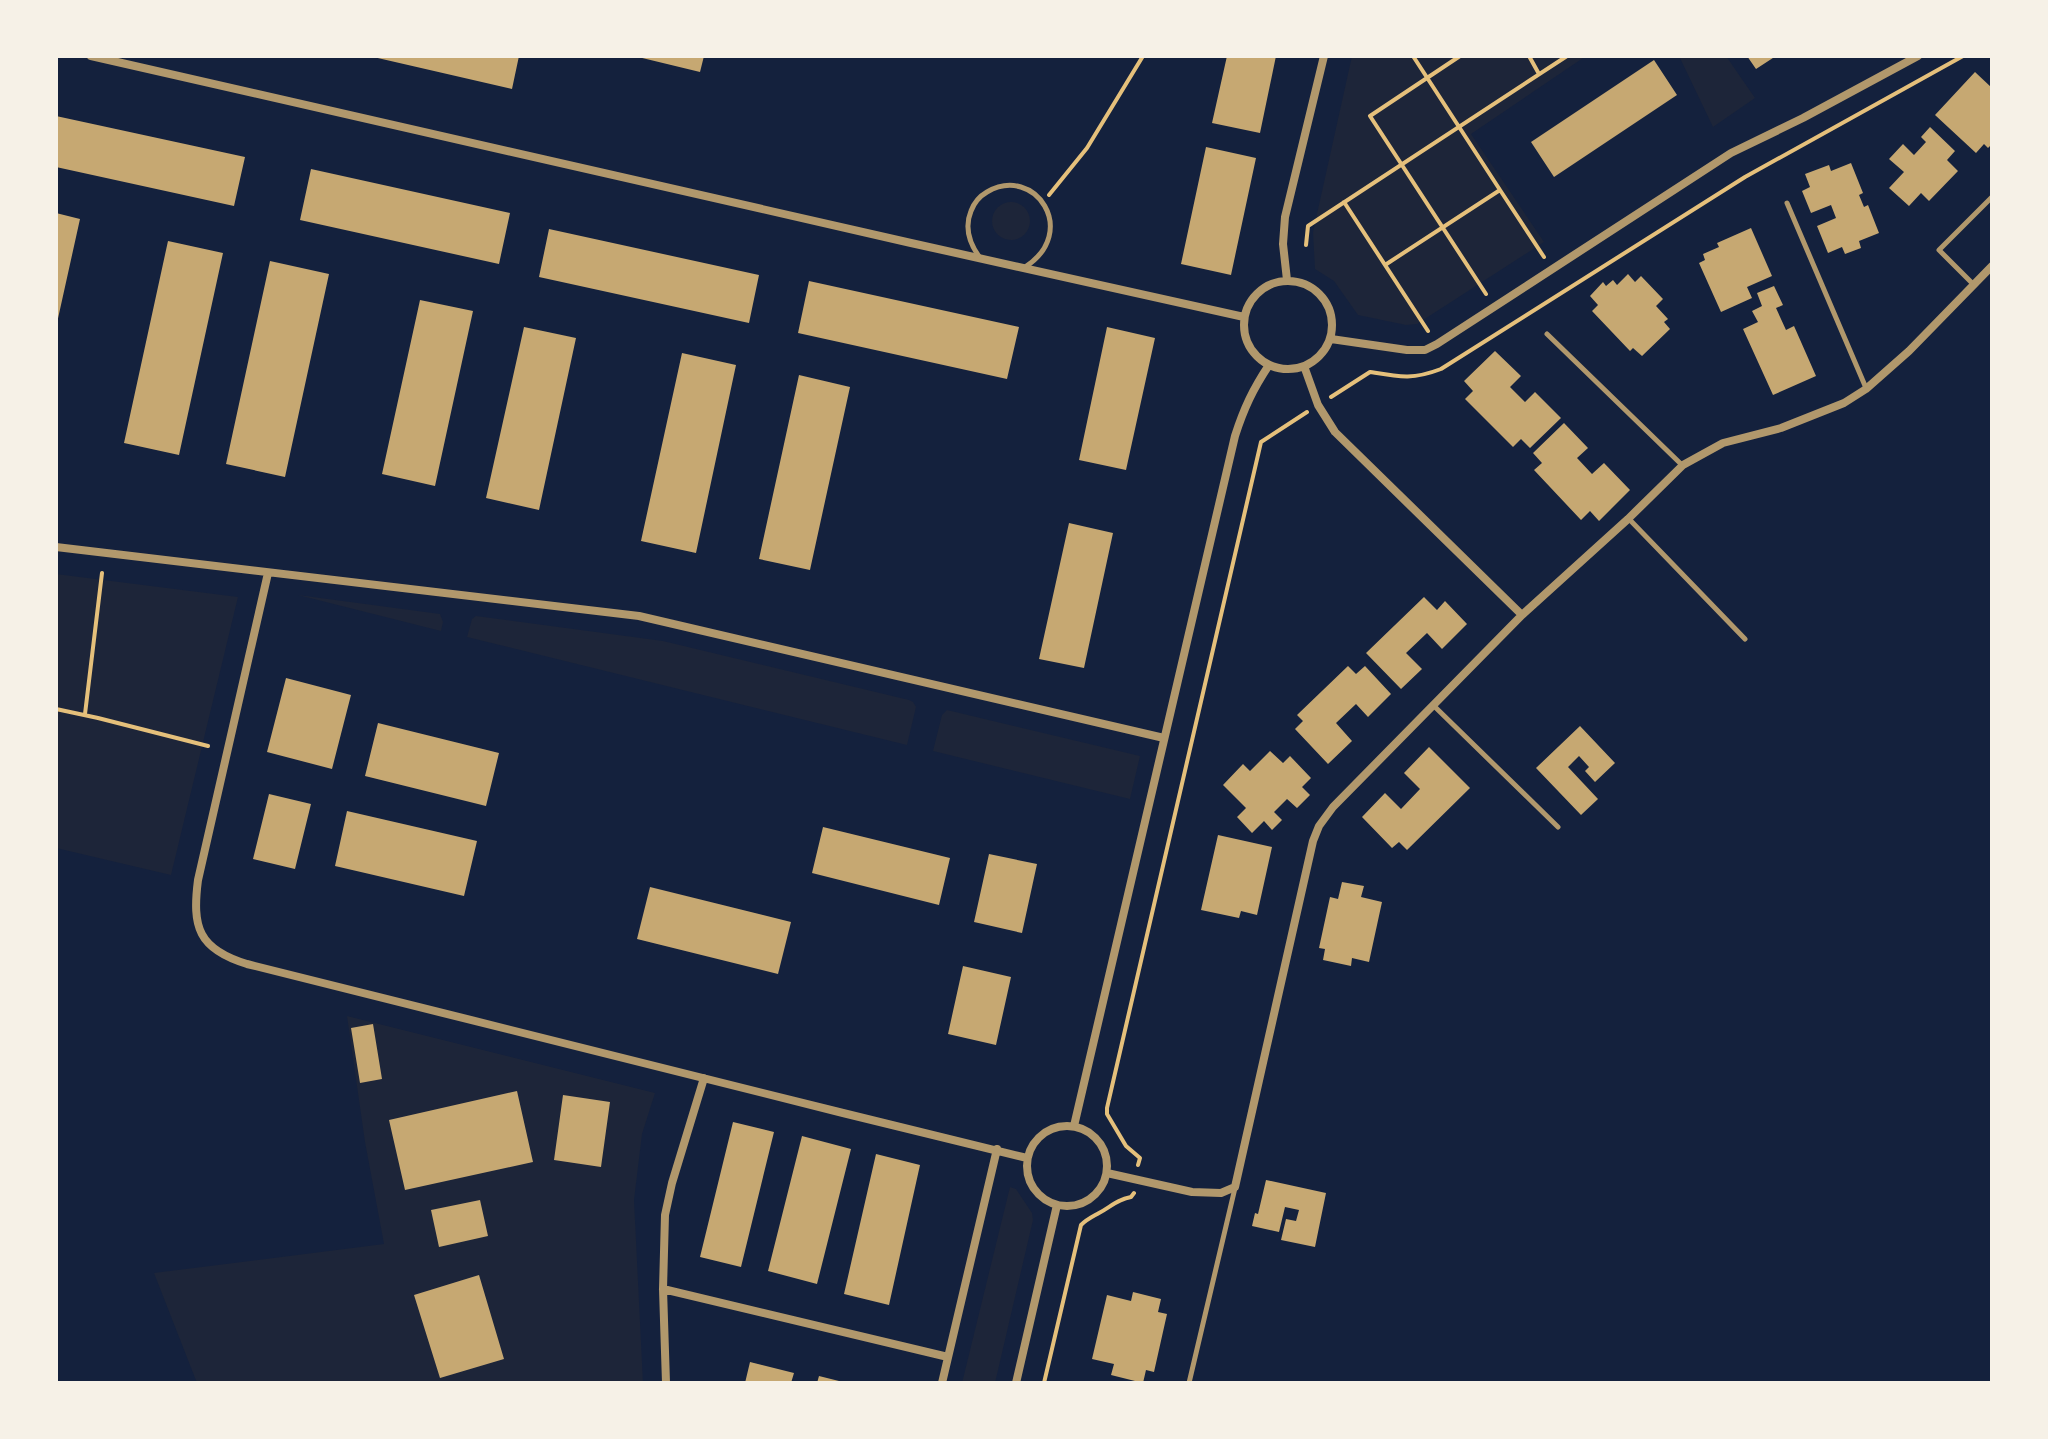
<svg xmlns="http://www.w3.org/2000/svg" width="2048" height="1439" font-family="Karla,sans-serif">
  <style>
    .green { fill: #1d2539 }
    .building { fill: #c6a872 }
    .lines { fill: none; stroke-linecap: round; stroke-linejoin: round }
    .path { stroke: #e5c07b; stroke-width: 4 }
    .service { stroke: #b1986c; stroke-width: 5 }
    .minor { stroke: #b1986c; stroke-width: 8 }
  </style>
  <rect width="100%" height="100%" fill="#14213d"/>
  <!-- green -->
  <path class="green" d="M 1352,56 L 1586,56 L 1471,134 L 1544,242 L 1417,324 L 1406,325 L 1358,315 L 1334,281 L 1315,269 L 1313,232 Z
    M 1679,56 L 1726,56 L 1755,98 L 1713,127 Z
    M992 221a19 19 0 1 1 38 0a19 19 0 1 1-38 0Z
    M 56,574 L 238,597 L 171,875 L 56,848 Z
    M 298,595 L 440,614 L 443,622 L 441,631 Z
    M 476,616 L 663,641 L 909,700 L 913,702 L 916,707 L 907,745 L 467,637 L 472,619 Z
    M 947,710 L 1140,756 L 1130,799 L 933,751 L 942,715 Z
    M 347,1016 L 655,1093 L 642,1134 L 634,1200 L 643,1383 L 197,1383 L 154,1273 L 384,1244 L 365,1142 Z
    M 1010,1187 L 1016,1189 L 1032,1213 L 1033,1220 L 995,1383 L 962,1383 Z"/>
  <!-- building -->
  <path class="building" d="M 369,56 L 519,56 L 512,89 Z
    M 634,56 L 704,56 L 700,72 Z
    M 1227,56 L 1276,56 L 1260,133 L 1212,123 Z
    M 1747,56 L 1776,56 L 1756,69 Z
    M 1654,60 L 1677,95 L 1554,177 L 1531,142 Z
    M 1975,72 L 1992,88 L 1992,144 L 1988,148 L 1984,144 L 1976,153 L 1935,115 Z
    M 56,116 L 245,157 L 234,206 L 56,167 Z
    M 1930,127 L 1955,151 L 1947,160 L 1958,171 L 1929,201 L 1921,193 L 1909,206 L 1889,188 L 1904,172 L 1889,159 L 1903,144 L 1914,155 L 1926,142 L 1921,137 Z
    M 1206,147 L 1256,158 L 1231,275 L 1181,264 Z
    M 1851,163 L 1863,193 L 1859,195 L 1864,207 L 1868,205 L 1879,233 L 1859,241 L 1861,248 L 1845,254 L 1842,247 L 1828,253 L 1817,226 L 1836,218 L 1831,205 L 1811,213 L 1802,191 L 1810,187 L 1805,174 L 1829,165 L 1831,171 Z
    M 311,169 L 510,213 L 499,264 L 300,220 Z
    M 56,213 L 80,219 L 57,323 L 56,323 Z
    M 1751,228 L 1772,276 L 1747,287 L 1752,298 L 1721,312 L 1699,263 L 1705,260 L 1703,254 L 1719,247 L 1717,243 Z
    M 549,229 L 759,275 L 749,323 L 539,277 Z
    M 168,241 L 223,253 L 179,455 L 124,443 Z
    M 270,261 L 329,274 L 285,477 L 226,464 Z
    M 1628,274 L 1635,282 L 1641,276 L 1663,299 L 1656,306 L 1668,319 L 1664,322 L 1670,329 L 1642,356 L 1633,348 L 1630,351 L 1592,311 L 1598,305 L 1590,296 L 1603,282 L 1606,286 L 1613,280 L 1617,285 Z
    M 809,281 L 1019,327 L 1007,379 L 798,333 Z
    M 1774,286 L 1783,305 L 1776,308 L 1786,330 L 1794,326 L 1816,376 L 1773,395 L 1743,329 L 1758,322 L 1752,311 L 1762,306 L 1757,293 Z
    M 420,300 L 473,311 L 435,486 L 382,474 Z
    M 524,327 L 576,338 L 539,510 L 486,498 Z
    M 1107,327 L 1155,338 L 1126,470 L 1079,460 Z
    M 1495,351 L 1521,376 L 1510,387 L 1525,402 L 1535,392 L 1561,418 L 1530,448 L 1521,439 L 1513,447 L 1465,399 L 1473,391 L 1464,381 Z
    M 682,353 L 736,365 L 696,553 L 641,541 Z
    M 799,375 L 850,387 L 810,570 L 759,559 Z
    M 1564,423 L 1588,448 L 1577,458 L 1592,474 L 1604,463 L 1630,490 L 1599,521 L 1590,511 L 1581,520 L 1534,470 L 1542,463 L 1533,453 Z
    M 1069,523 L 1113,533 L 1084,668 L 1039,659 Z
    M 1424,597 L 1437,610 L 1445,601 L 1467,624 L 1442,649 L 1427,633 L 1406,653 L 1422,669 L 1401,689 L 1366,653 Z
    M 1348,666 L 1356,674 L 1365,666 L 1391,694 L 1368,717 L 1356,704 L 1336,723 L 1352,741 L 1328,764 L 1295,729 L 1303,721 L 1297,715 Z
    M 286,678 L 351,695 L 332,769 L 267,752 Z
    M 378,723 L 499,753 L 486,806 L 365,776 Z
    M 1580,726 L 1615,763 L 1595,782 L 1585,771 L 1589,767 L 1579,756 L 1568,767 L 1598,799 L 1581,815 L 1536,768 Z
    M 1429,747 L 1470,788 L 1407,850 L 1399,842 L 1392,848 L 1362,817 L 1385,793 L 1401,809 L 1420,789 L 1404,773 Z
    M 1270,751 L 1283,763 L 1290,756 L 1311,778 L 1302,787 L 1310,795 L 1297,808 L 1287,799 L 1274,812 L 1282,820 L 1272,830 L 1264,821 L 1252,833 L 1237,817 L 1246,808 L 1223,785 L 1243,764 L 1250,771 Z
    M 269,794 L 311,804 L 295,869 L 253,859 Z
    M 347,811 L 477,841 L 464,896 L 335,866 Z
    M 823,827 L 950,858 L 939,905 L 812,873 Z
    M 1218,835 L 1272,847 L 1257,915 L 1241,911 L 1239,918 L 1201,910 Z
    M 989,854 L 1037,864 L 1022,933 L 974,922 Z
    M 1342,882 L 1364,886 L 1361,897 L 1382,902 L 1369,962 L 1352,958 L 1351,966 L 1323,960 L 1325,949 L 1319,948 L 1330,897 L 1338,899 Z
    M 650,887 L 791,922 L 778,974 L 637,939 Z
    M 963,966 L 1011,977 L 996,1045 L 948,1034 Z
    M 373,1024 L 382,1079 L 360,1083 L 351,1028 Z
    M 517,1091 L 533,1162 L 405,1190 L 389,1120 Z
    M 563,1095 L 610,1102 L 601,1167 L 554,1160 Z
    M 733,1122 L 774,1132 L 741,1267 L 700,1257 Z
    M 802,1136 L 851,1149 L 817,1284 L 768,1271 Z
    M 876,1154 L 920,1165 L 889,1305 L 844,1294 Z
    M 1266,1180 L 1326,1193 L 1315,1247 L 1281,1240 L 1286,1219 L 1296,1221 L 1299,1210 L 1285,1207 L 1279,1232 L 1252,1226 L 1255,1213 L 1258,1214 Z
    M 480,1200 L 488,1236 L 439,1247 L 431,1210 Z
    M 479,1275 L 504,1359 L 440,1378 L 414,1295 Z
    M 1133,1292 L 1161,1299 L 1158,1312 L 1167,1314 L 1154,1372 L 1146,1370 L 1143,1383 L 1111,1375 L 1114,1364 L 1092,1359 L 1107,1295 L 1131,1301 Z
    M 750,1362 L 794,1373 L 791,1383 L 745,1383 Z
    M 819,1376 L 843,1382 L 843,1383 L 817,1383 Z"/>
  <g class="lines">
    <!-- path -->
    <path class="path" d="M 1413,56 L 1500,190
      M 1460,56 L 1370,116 L 1486,294
      M 1529,56 L 1539,74
      M 1049,195 L 1087,148 L 1143,56
      M 1344,202 L 1428,331
      M 1306,245 L 1308,226 L 1567,56
      M 1385,265 L 1500,190 L 1544,257
      M 1331,397 L 1370,372 C 1400,377 1412,380 1441,369 L 1745,177 L 1963,56
      M 56,709 L 98,718 L 208,746
      M 85,714 L 102,573
      M 1138,1165 L 1140,1158 L 1126,1146 L 1107,1114 L 1107,1108 L 1261,442 L 1307,412
      M 1044,1383 L 1081,1225 C 1087,1219 1092,1217 1099,1213 C 1112,1206 1116,1200 1131,1197 L 1134,1193"/>
    <!-- service -->
    <path class="service" d="M 1787,203 L 1866,388
      M 980,258 C 969,243 964,228 971,211 C 974,203 980,196 987,192 C 1035,164 1080,232 1025,267
      M 1973,284 L 1939,250 L 1992,197
      M 1547,334 L 1682,465
      M 1629,519 L 1745,639
      M 1433,705 L 1558,827
      M 1189,1383 L 1235,1188"/>
    <!-- minor -->
    <path class="minor" d="M 91,56 L 911,243 L 1244,317
      M 1287,280 L 1283,244 L 1285,217 L 1324,56
      M1244 325a44 44 0 1 1 88 0a44 44 0 1 1-88 0Z
      M 1331,339 L 1407,350 L 1425,350 L 1437,344 L 1731,153 L 1803,118 L 1918,56
      M 1304,366 L 1318,405 L 1335,432 L 1522,615
      M 56,547 L 639,616 L 1164,738
      M 268,573 L 198,880 C 192,927 198,949 247,964 L 843,1113 L 1027,1158
      M1027 1166a40 40 0 1 1 80 0a40 40 0 1 1-80 0Z
      M 1074,1126 L 1235,436 C 1244,408 1253,389 1269,365
      M 1107,1173 L 1192,1192 L 1221,1193 L 1235,1187 L 1313,841 L 1319,826 L 1333,807 L 1522,615 L 1628,519 L 1683,465 L 1723,443 L 1781,428 L 1844,403 L 1866,389 L 1909,351 L 1992,266
      M 663,1289 L 948,1357
      M 666,1383 L 663,1289 L 665,1215 L 672,1183 L 704,1078
      M 942,1383 L 997,1149
      M 1016,1383 L 1057,1205"/>
  </g>
  <!-- border -->
  <rect width="2048" height="1439" fill="none" stroke="#f6f1e7" stroke-width="116"/>
</svg>
